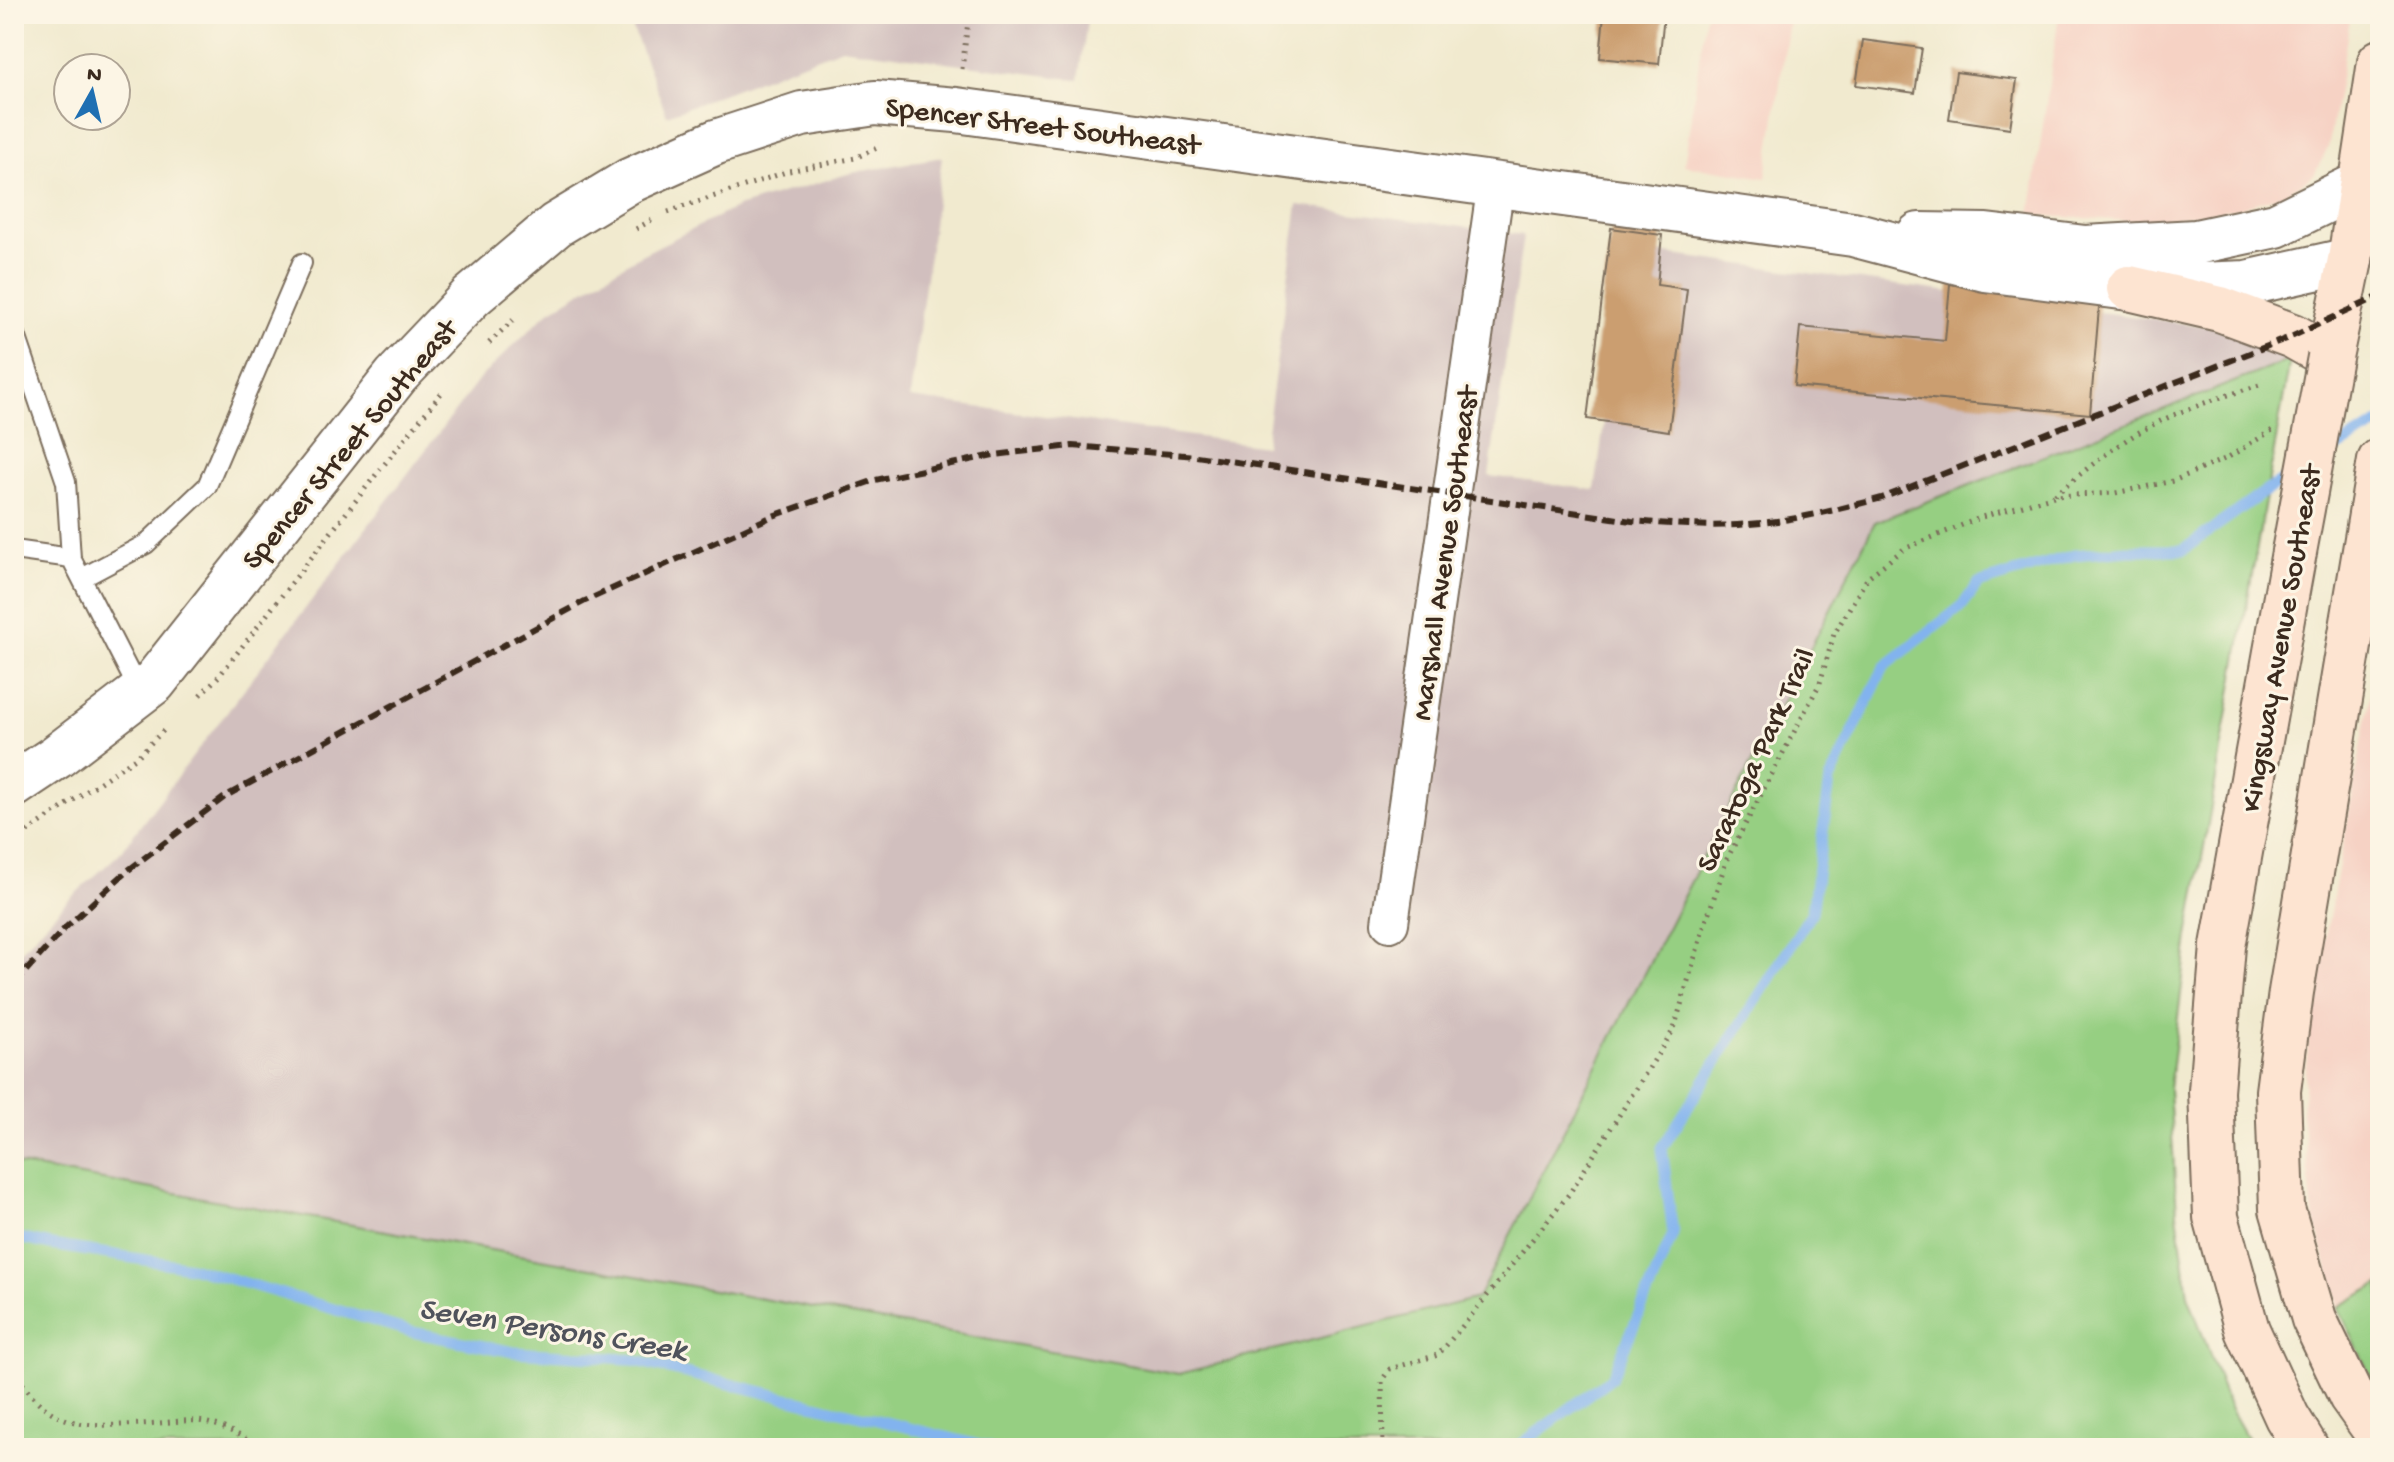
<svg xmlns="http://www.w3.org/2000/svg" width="2394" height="1462" font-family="'Gochi Hand',sans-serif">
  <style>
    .built { fill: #f6d2c4 }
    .industrial { fill: #d1bfbe }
    .green { fill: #96cf82; stroke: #687c50; stroke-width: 2 }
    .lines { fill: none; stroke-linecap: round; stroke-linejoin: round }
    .stream { stroke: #82b3ee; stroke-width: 11 }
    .building { fill: #cb9e70 }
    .service-casing { stroke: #7b6d5c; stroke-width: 22 }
    .minor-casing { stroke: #7b6d5c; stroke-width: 40 }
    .tertiary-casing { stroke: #7b6d5c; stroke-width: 48 }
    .secondary-casing { stroke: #7b6d5c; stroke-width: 48 }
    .path { stroke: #7b6d5c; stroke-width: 5; stroke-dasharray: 2 6; stroke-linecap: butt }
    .service { stroke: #fff; stroke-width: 18 }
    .minor { stroke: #fff; stroke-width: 36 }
    .tertiary { stroke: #fff; stroke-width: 44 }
    .secondary { stroke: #fde4d1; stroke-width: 44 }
    .rail { stroke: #3b2a1e; stroke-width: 6; stroke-dasharray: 12 6; stroke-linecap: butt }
    .secondary-bridge-casing { stroke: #7b6d5c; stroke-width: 48; stroke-linecap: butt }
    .secondary-bridge { stroke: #fde4d1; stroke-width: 44 }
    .labels { text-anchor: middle; stroke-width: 6; stroke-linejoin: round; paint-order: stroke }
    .street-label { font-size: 30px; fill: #3b2a1e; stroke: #fcf5e5 }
    .water-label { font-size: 32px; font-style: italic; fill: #50535c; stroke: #fcf5e5 }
  </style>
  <rect width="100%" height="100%" fill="#fcf5e5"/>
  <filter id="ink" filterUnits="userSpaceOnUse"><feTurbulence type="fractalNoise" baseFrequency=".0125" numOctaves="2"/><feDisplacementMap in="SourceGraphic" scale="16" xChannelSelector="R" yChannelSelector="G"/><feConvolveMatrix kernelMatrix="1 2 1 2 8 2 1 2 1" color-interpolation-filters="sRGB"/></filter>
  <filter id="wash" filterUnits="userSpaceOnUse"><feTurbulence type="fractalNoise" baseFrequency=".006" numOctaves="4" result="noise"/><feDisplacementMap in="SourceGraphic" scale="32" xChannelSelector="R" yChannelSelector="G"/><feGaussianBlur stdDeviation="1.8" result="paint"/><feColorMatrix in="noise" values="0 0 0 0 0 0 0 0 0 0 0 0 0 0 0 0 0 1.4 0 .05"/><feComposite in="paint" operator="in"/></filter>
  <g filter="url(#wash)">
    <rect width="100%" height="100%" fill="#f1eacf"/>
    <!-- built -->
    <path class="built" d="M 1706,14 L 1790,14 L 1766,178 L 1684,165 Z
      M 2059,14 L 2351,14 L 2328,148 L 2314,175 L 2285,194 L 2235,209 L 2151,222 L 2030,215 Z
      M 2380,646 L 2380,1284 L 2338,1307 L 2313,1215 L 2302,1113 L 2311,1014 Z"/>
    <!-- industrial -->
    <path class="industrial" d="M 627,14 L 1088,14 L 1079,80 L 842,48 L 667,115 Z
      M 942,157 L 910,398 L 1265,446 L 1298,205 L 1523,235 L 1489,476 L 1595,490 L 1628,249 L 2219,328 L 2290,360 L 1875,523 L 1478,1298 L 1179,1374 L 14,1164 L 14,959 L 64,904 L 119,854 L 481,377 L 548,312 L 637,257 L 737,207 L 851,173 Z"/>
    <!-- green -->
    <path class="green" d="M 2290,360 L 2188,937 L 2169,1089 L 2177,1213 L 2188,1295 L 2229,1406 L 2253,1448 L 14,1448 L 14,1164 L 1179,1374 L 1478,1298 L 1875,522 Z
      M 2380,1284 L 2380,1389 L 2368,1371 L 2338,1307 Z"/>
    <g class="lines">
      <!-- stream -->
      <path class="stream" d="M 2323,456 L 2380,423
        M 14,1237 L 51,1245 L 190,1267 L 412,1332 L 514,1352 L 628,1359 L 991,1448
        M 1516,1448 L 1612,1377 L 1673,1234 L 1662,1148 L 1812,912 L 1830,780 L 1884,667 L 1962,606 L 1978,584 L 2074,555 L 2128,550 L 2183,550 L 2264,492 L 2298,471"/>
    </g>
    <g id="blocks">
      <!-- building -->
      <path class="building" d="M 1604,14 L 1664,14 L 1659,64 L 1600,58 Z
        M 1863,40 L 1922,48 L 1915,93 L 1856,85 Z
        M 1956,72 L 2017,80 L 2010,128 L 1949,119 Z
        M 1611,228 L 1662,235 L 1657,285 L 1687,289 L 1669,431 L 1587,419 Z
        M 1950,284 L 2100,296 L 2090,414 L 1794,386 L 1800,327 L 1945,341 Z"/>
    </g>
  </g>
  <g filter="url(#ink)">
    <use href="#blocks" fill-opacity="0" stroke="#7b6d5c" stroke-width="2"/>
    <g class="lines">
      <!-- service casing -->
      <g class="service-casing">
        <path id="service" d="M 14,329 L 66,482 L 71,558 L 140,693
          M 14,550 L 71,558
          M 82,578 L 146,544 L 207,486 L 302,263"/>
      </g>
      <!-- minor casing -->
      <g class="minor-casing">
        <path id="minor" d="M 1390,923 L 1496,183"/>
      </g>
      <!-- tertiary casing -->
      <g class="tertiary-casing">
        <path id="tertiary" d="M 1919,235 L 1986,236 L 2085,248 L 2196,242 L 2276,225 L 2362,183
          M 14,785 L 56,757 L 154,682 L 396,376 L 471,297 L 556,225 L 629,181 L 716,142 L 802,114 L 875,103 L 956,110 L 1853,234 L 1985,269 L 2129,288 L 2247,283 L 2350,260"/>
      </g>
      <!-- secondary casing -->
      <g class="secondary-casing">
        <path id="secondary" d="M 2129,288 L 2220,309 L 2293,336 L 2330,357 L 2350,260 L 2380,62
          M 2380,461 L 2291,992 L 2278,1091 L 2282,1209 L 2314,1319 L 2351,1396 L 2380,1437
          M 2294,552 L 2223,946 L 2211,1091 L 2216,1217 L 2247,1330 L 2287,1417 L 2306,1448"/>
      </g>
      <!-- path -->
      <path class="path" d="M 962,69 L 969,14
        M 668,212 L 789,171 L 855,158 L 879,147
        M 636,229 L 655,218
        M 489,343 L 513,320
        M 2055,495 C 2083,472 2113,446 2145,429 C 2181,409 2223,397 2262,384
        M 200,695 L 220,675 L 375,476 L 443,391
        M 14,841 L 138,756 L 164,730
        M 14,1370 C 52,1436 93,1426 160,1423 C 172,1422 186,1420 198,1421 C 221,1424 240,1435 260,1448
        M 1383,1448 L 1382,1380 L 1390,1369 L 1438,1355 L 1466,1322 L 1569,1194 L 1674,1029 L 1702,933 L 1727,859 L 1820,683 L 1834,634 L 1868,577 L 1904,549 L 1982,517 L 2054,496 L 2115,493 L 2173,481 L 2227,458 L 2276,428"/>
      <!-- service -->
      <use href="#service" class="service"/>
      <!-- minor -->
      <use href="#minor" class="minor"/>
      <!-- tertiary -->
      <use href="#tertiary" class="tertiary"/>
      <!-- secondary -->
      <use href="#secondary" class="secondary"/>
      <!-- rail -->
      <path class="rail" d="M 14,984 L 65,928 L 127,871 L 226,796 L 585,601 L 773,516 L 875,480 L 994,455 L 1072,446 L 1196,456 L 1632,521 C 1671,524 1710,528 1749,524 C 1794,521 1839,509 1882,498 L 2293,336 L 2380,296"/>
      <!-- secondary-bridge casing -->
      <g class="secondary-bridge-casing">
        <path id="secondary-bridge" d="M 2294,552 L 2330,357"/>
      </g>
      <!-- secondary-bridge -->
      <use href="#secondary-bridge" class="secondary-bridge"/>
    </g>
  </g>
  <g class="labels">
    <!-- street labels -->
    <g class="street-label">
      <text transform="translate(1043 124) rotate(7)" y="10">Spencer Street Southeast</text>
      <text transform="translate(348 443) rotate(-50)" y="10">Spencer Street Southeast</text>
      <text transform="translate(1443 553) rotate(-82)" y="10">Marshall Avenue Southeast</text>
      <text transform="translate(2279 638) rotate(-80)" y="10">Kingsway Avenue Southeast</text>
      <text transform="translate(1754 759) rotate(-65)" y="10">Saratoga Park Trail</text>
    </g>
    <!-- water labels -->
    <g class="water-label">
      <text transform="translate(553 1327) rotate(9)" y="11">Seven Persons Creek</text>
    </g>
  </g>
  <!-- margin -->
  <rect width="2394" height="1462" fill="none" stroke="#fcf5e5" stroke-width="48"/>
  <!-- north arrow -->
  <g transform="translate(92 92) rotate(8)"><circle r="38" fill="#fcf5e5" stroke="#afa495" stroke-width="2"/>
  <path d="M0-6L14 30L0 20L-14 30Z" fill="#1f6fb2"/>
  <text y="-12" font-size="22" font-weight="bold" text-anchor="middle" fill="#3b2a1e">N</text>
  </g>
</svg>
